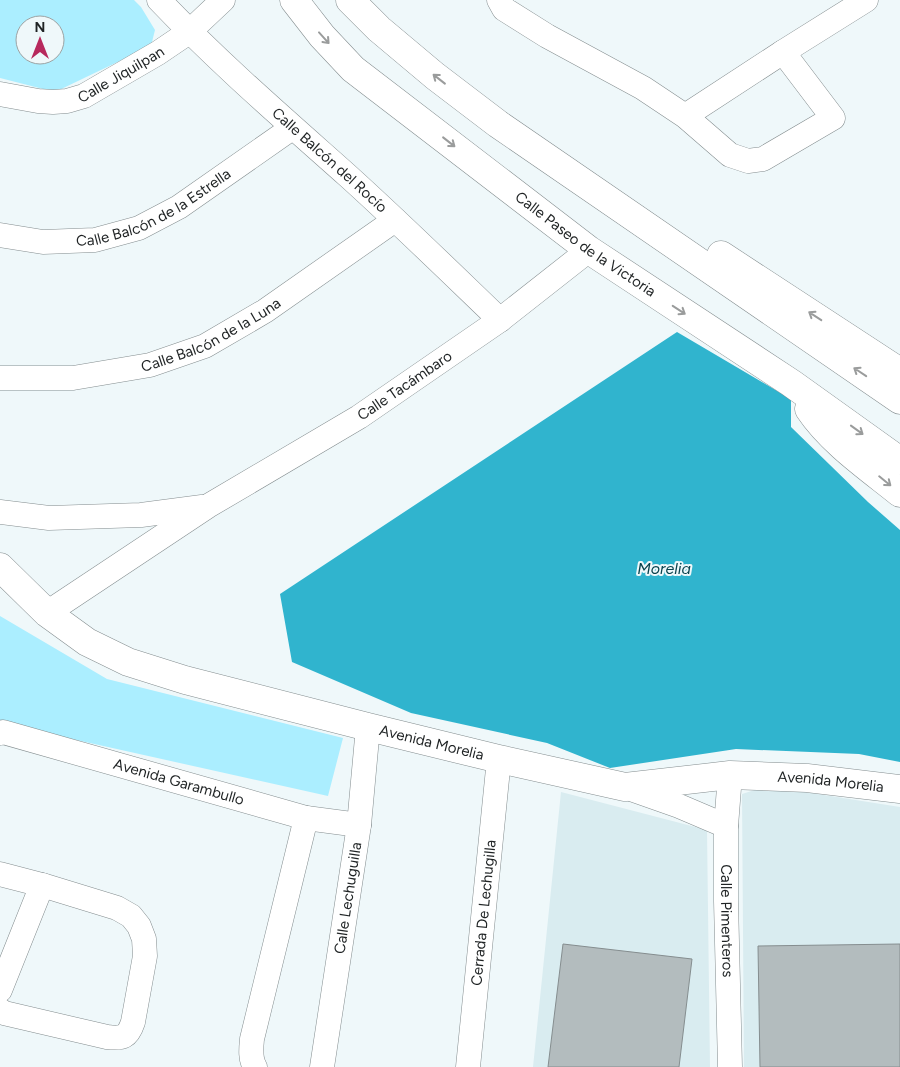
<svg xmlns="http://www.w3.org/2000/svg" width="900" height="1067" font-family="Figtree,sans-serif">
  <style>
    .built { fill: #d9ecf0 }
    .green { fill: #abeeff; fill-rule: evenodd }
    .water { fill: #30b4ce }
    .building { fill: #b3bcbe; stroke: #858d8f }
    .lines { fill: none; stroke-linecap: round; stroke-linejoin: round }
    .minor-casing { stroke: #848d8f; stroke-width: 25 }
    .major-casing { stroke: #848d8f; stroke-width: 29 }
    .minor { stroke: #fff; stroke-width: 24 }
    .major { stroke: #fff; stroke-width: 28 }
    .oneway { stroke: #9a9c9c }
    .labels { text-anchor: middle; stroke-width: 4; stroke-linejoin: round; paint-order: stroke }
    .street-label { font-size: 15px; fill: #1f2324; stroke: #eff8fa }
    .water-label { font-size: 16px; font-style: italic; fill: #08424d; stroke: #eff8fa }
  </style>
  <rect width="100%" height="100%" fill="#eff8fa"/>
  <!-- built -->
  <path class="built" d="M 767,786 L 900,807 L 900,1067 L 744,1067 L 742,794 Z
    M 561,792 L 707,830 L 710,1067 L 533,1067 Z"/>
  <!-- green -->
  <path class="green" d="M 0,0 L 134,0 L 141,7 L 155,30 L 151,46 L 55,92 L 0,78 ZM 25,25 L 55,25 L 55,55 L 25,55 Z
    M 0,616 L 107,679 L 343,738 L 328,796 L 0,723 Z"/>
  <!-- water -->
  <path class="water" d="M 677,332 L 791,399 L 791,427 L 868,502 L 900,530 L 900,762 L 859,754 L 736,749 L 610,768 L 547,743 L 411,713 L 292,662 L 280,594 Z"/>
  <!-- building -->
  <path class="building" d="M 563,944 L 692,959 L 679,1067 L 548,1067 Z
    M 900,944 L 900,1067 L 760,1067 L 758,946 Z"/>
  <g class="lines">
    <!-- minor casing -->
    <g class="minor-casing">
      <g id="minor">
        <path id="s1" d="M 159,0 C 219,63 284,119 348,176 C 400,223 450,272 500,320"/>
        <path d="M 499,0 L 504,9 L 547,36 L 643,88 L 685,116 L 730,155 L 748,161 L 763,159 L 833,118 L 783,52 L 685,116"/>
        <path d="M 783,52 L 866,0"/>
        <path id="s2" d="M 0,94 L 38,101 L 53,102 L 67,101 L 84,96 L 158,53 L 189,32 L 223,0"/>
        <path id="s3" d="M 0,235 L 43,242 L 95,240 L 139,228 L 179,207 L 292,128"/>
        <path id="s4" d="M 0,378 L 73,378 L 150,365 L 205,346 L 265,311 L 395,220"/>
        <path d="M 0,512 L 49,518 L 141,515 L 202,507"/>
        <path id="s5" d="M 47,613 L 208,506 L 359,417 L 500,320 L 589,250"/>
        <path id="s6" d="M 0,733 L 3,732 L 306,818 L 359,825"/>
        <path id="s7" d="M 730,775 L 726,826 L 726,901 L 730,1067"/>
        <path d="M 625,787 L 679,806 L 726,826"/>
        <path d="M 0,874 L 42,885 L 117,908 L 131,916 L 139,926 L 144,939 L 145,956 L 133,1022 C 128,1037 123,1039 107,1037 L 4,1013 L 0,1010"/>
        <path d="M 0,990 L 42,885"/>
        <path d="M 255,1067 C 250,1059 251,1049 252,1039 L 306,818"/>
        <path id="s8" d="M 322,1067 L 359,825 L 368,727"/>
        <path id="s9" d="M 468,1067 L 499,759"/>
      </g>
    </g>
    <!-- major casing -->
    <g class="major-casing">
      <g id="major">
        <path id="s10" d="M 294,0 L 322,36 L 353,69 L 589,250 L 791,383 L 900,461"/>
        <path d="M 350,0 L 379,29 L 435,76 L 498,124 L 900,400"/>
        <path d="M 721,255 L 900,372"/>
        <path d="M 809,409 C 831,442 869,468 900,493"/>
        <path id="s11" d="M 0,567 L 47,613 L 87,642 L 128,662 L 185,680 L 368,727 L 499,759 L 625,787 L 730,775 L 807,778 L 900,789"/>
      </g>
    </g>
    <!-- minor -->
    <use href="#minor" class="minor"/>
    <!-- major -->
    <use href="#major" class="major"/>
  </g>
  <!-- one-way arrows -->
  <defs><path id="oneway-shaft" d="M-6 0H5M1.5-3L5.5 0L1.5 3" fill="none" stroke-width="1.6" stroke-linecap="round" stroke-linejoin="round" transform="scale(1.25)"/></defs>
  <g class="oneway">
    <use href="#oneway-shaft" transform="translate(324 38) rotate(48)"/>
    <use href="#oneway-shaft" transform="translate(439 79) rotate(-142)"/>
    <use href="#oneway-shaft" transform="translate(449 142) rotate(38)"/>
    <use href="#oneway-shaft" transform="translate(679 310) rotate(33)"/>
    <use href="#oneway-shaft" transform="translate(815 316) rotate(-147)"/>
    <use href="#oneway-shaft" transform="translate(860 372) rotate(-146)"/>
    <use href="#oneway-shaft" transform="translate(857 430) rotate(36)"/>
    <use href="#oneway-shaft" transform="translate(885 481) rotate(39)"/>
  </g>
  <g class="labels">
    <!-- street labels -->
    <g class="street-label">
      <text dy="5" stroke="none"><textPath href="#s2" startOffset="128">Calle Jiquilpan</textPath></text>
      <text dy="5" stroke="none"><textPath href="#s1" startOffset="234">Calle Balcón del Rocío</textPath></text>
      <text dy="5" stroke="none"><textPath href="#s3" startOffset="162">Calle Balcón de la Estrella</textPath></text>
      <text dy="5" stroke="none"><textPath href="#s10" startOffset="382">Calle Paseo de la Victoria</textPath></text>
      <text dy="5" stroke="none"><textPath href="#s4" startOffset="219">Calle Balcón de la Luna</textPath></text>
      <text dy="5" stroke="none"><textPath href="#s5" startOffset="424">Calle Tacámbaro</textPath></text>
      <text dy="5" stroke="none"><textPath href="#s11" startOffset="475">Avenida Morelia</textPath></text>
      <text dy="5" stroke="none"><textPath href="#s6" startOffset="186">Avenida Garambullo</textPath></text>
      <text dy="5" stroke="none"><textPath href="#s11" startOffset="880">Avenida Morelia</textPath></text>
      <text dy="5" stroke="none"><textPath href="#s8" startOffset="171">Calle Lechuguilla</textPath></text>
      <text dy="5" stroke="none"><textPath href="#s9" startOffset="155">Cerrada De Lechugilla</textPath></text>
      <text dy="5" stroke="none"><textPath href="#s7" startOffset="146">Calle Pimenteros</textPath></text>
    </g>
    <!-- water labels -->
    <g class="water-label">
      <text x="664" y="574">Morelia</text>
    </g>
  </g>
  <!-- north arrow -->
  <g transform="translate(40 40)"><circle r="24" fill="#eff8fa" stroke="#9ca3a4"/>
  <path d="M0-4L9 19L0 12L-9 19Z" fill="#b7295d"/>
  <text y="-8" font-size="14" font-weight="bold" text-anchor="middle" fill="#1f2324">N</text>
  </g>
</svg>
